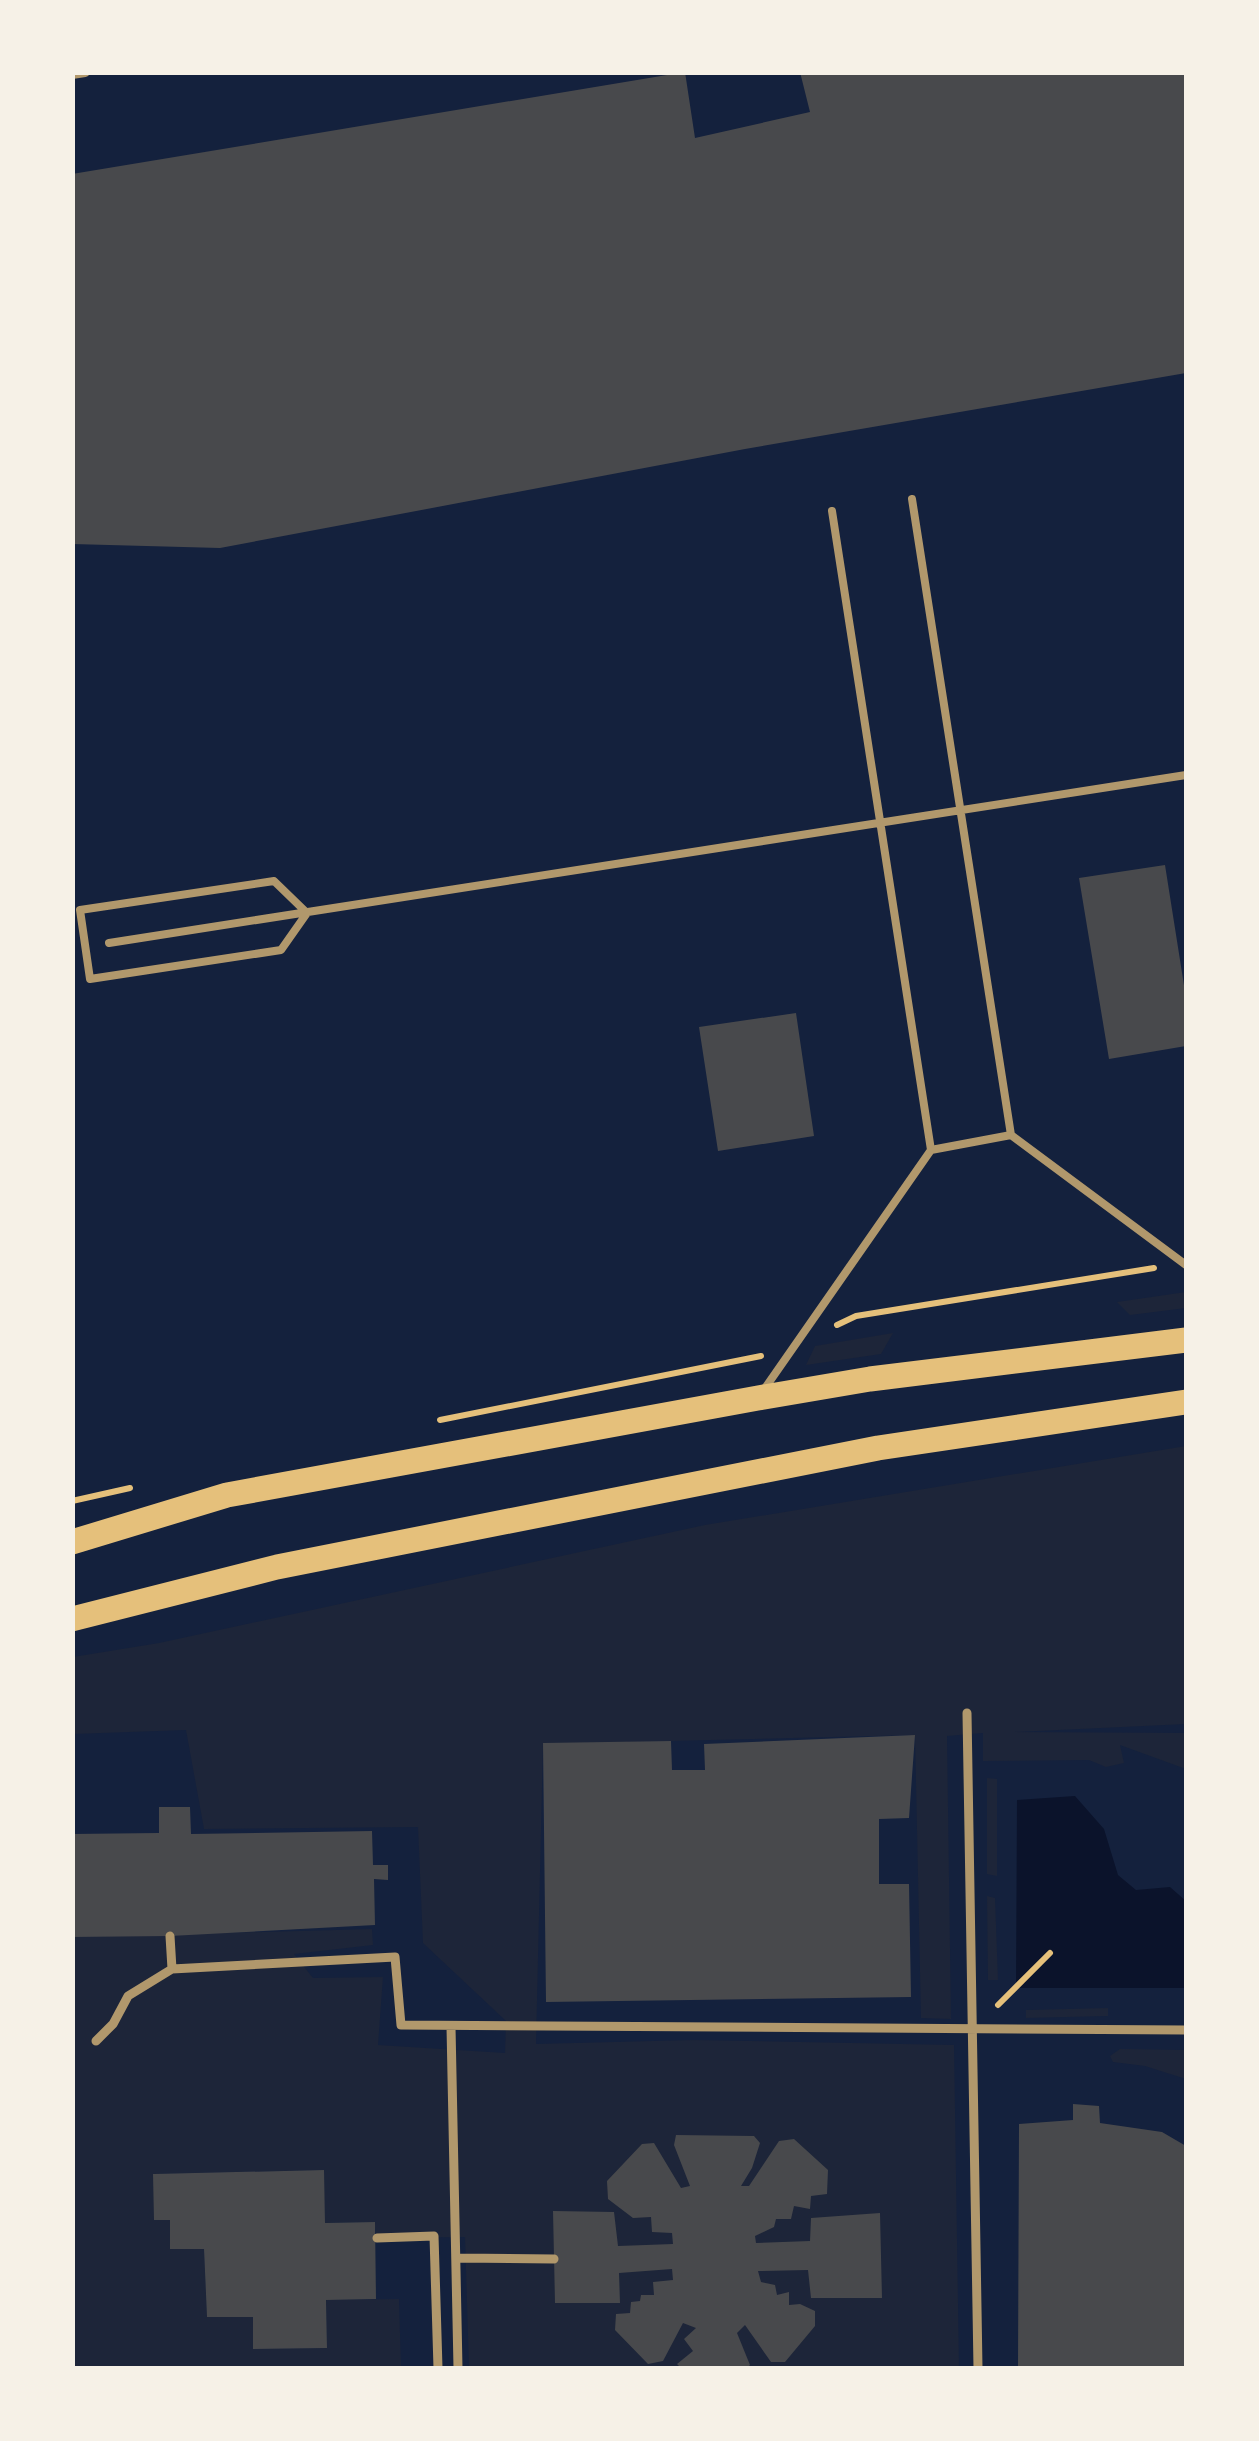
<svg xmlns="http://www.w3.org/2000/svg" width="1259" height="2441" font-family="'Alegreya Sans',sans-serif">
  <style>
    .green { fill: #1d2539 }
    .water { fill: #0b132b }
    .building { fill: #48494c }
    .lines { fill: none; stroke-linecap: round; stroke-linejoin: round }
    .path { stroke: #e5c07b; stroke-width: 6 }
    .service { stroke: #b1986c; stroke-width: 8 }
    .pedestrian { stroke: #b1986c; stroke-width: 9 }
    .minor { stroke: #b1986c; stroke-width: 10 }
    .primary { stroke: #e5c07b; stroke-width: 25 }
  </style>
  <rect width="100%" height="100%" fill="#14213d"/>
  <!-- green -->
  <path class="green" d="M 1186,1292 L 1186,1308 L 1130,1315 L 1117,1302 Z
    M 893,1333 L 881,1354 L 806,1365 L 815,1346 Z
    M 1186,1446 L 1186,1724 L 1015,1732 L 1186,1733 L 1186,1769 L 1120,1745 L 1124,1763 L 1106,1767 L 1089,1760 L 983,1761 L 983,1733 L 947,1736 L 951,2019 L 921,2018 L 915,1735 L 543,1744 L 536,2044 L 693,2040 L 954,2045 L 959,2368 L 469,2368 L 465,2237 L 377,2238 L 374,2222 L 325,2223 L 323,2170 L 154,2174 L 154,2220 L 170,2220 L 170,2249 L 204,2249 L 207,2317 L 253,2317 L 253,2349 L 327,2348 L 326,2300 L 399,2299 L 401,2368 L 73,2368 L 72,1937 L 372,1929 L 373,1945 L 294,1954 L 313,1978 L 383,1977 L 378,2045 L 505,2053 L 506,2021 L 423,1943 L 418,1827 L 204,1829 L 186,1730 L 73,1734 L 73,1657 L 159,1643 L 705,1525 Z
    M 987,1778 L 997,1779 L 997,1876 L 987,1874 Z
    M 987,1896 L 995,1898 L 998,1980 L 988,1980 Z
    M 1108,2008 L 1108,2016 L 1026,2018 L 1026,2010 Z
    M 1120,2049 L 1186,2050 L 1186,2079 L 1145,2066 L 1113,2062 L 1110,2056 Z"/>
  <!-- water -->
  <path class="water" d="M 1075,1796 L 1104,1829 L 1118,1875 L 1136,1890 L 1170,1887 L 1186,1901 L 1186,1988 L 1016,1988 L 1017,1800 Z"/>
  <!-- building -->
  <path class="building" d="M 685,72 L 695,138 L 810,112 L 800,72 L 1186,72 L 1186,373 L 745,449 L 220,548 L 72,544 L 72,174 Z
    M 1165,865 L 1186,998 L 1186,1046 L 1109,1059 L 1079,878 Z
    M 796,1013 L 814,1136 L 718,1151 L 699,1027 Z
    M 915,1735 L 909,1818 L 879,1819 L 879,1884 L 909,1884 L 911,1997 L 546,2002 L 543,1743 L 671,1741 L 672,1770 L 705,1770 L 704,1744 Z
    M 159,1807 L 190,1807 L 191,1834 L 372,1831 L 373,1865 L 388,1865 L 388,1880 L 374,1879 L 375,1925 L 170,1936 L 72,1937 L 72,1834 L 159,1833 Z
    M 1073,2104 L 1099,2106 L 1100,2123 L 1162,2132 L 1186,2146 L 1186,2368 L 1018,2368 L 1019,2124 L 1073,2120 Z
    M 676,2135 L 754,2136 L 760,2143 L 752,2168 L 741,2186 L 749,2186 L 779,2141 L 794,2139 L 828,2170 L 827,2194 L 811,2196 L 810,2209 L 794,2206 L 791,2219 L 776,2219 L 774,2227 L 755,2236 L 756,2243 L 810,2241 L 811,2218 L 880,2213 L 882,2298 L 811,2298 L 808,2270 L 758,2271 L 761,2282 L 775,2285 L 777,2295 L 789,2292 L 789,2305 L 800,2304 L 815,2311 L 815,2326 L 785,2362 L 771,2362 L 745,2325 L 737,2333 L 750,2365 L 747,2368 L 681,2368 L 677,2364 L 693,2351 L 684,2339 L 696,2328 L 683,2323 L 663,2361 L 648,2364 L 615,2330 L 616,2314 L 630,2313 L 631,2302 L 640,2301 L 641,2295 L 654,2295 L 653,2282 L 673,2280 L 672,2269 L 619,2273 L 620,2303 L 555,2303 L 553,2211 L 614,2212 L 618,2246 L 673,2244 L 672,2233 L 652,2232 L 651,2217 L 633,2218 L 608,2199 L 607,2181 L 642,2144 L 654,2143 L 681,2188 L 690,2186 L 674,2145 Z
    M 324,2170 L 325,2223 L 375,2222 L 376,2299 L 326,2300 L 327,2348 L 253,2349 L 253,2317 L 207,2317 L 204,2249 L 170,2249 L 170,2220 L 154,2220 L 153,2174 Z"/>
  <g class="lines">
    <!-- path -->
    <path class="path" d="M 837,1325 L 856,1316 L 1154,1268
      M 440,1420 L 761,1356
      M 72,1501 L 130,1488
      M 998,2005 L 1050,1953"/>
    <!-- service -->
    <path class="service" d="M 912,499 L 1011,1135 L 1186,1265
      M 274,881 L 307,913 L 281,950 L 90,979 L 80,910 Z
      M 109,943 L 1186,775
      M 931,1150 L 1011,1135
      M 763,1391 L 931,1150 L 832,511"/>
    <!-- pedestrian -->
    <path class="pedestrian" d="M 967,1713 L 978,2368
      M 170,1936 L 172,1969
      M 451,2027 L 458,2368
      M 96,2041 L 113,2024 L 128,1996 L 172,1969 L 395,1957 L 401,2025 L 1186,2030
      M 377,2238 L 434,2236 L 438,2368
      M 458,2258 L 554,2259"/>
    <!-- minor -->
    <path class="minor" d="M 72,74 L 85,72"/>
    <!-- primary -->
    <path class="primary" d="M 72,1542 L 227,1495 L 758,1398 L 870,1379 L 1186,1340
      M 72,1619 L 277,1567 L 878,1448 L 1186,1402"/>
  </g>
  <!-- border -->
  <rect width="1259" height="2441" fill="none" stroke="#f6f1e7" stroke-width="150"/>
</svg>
